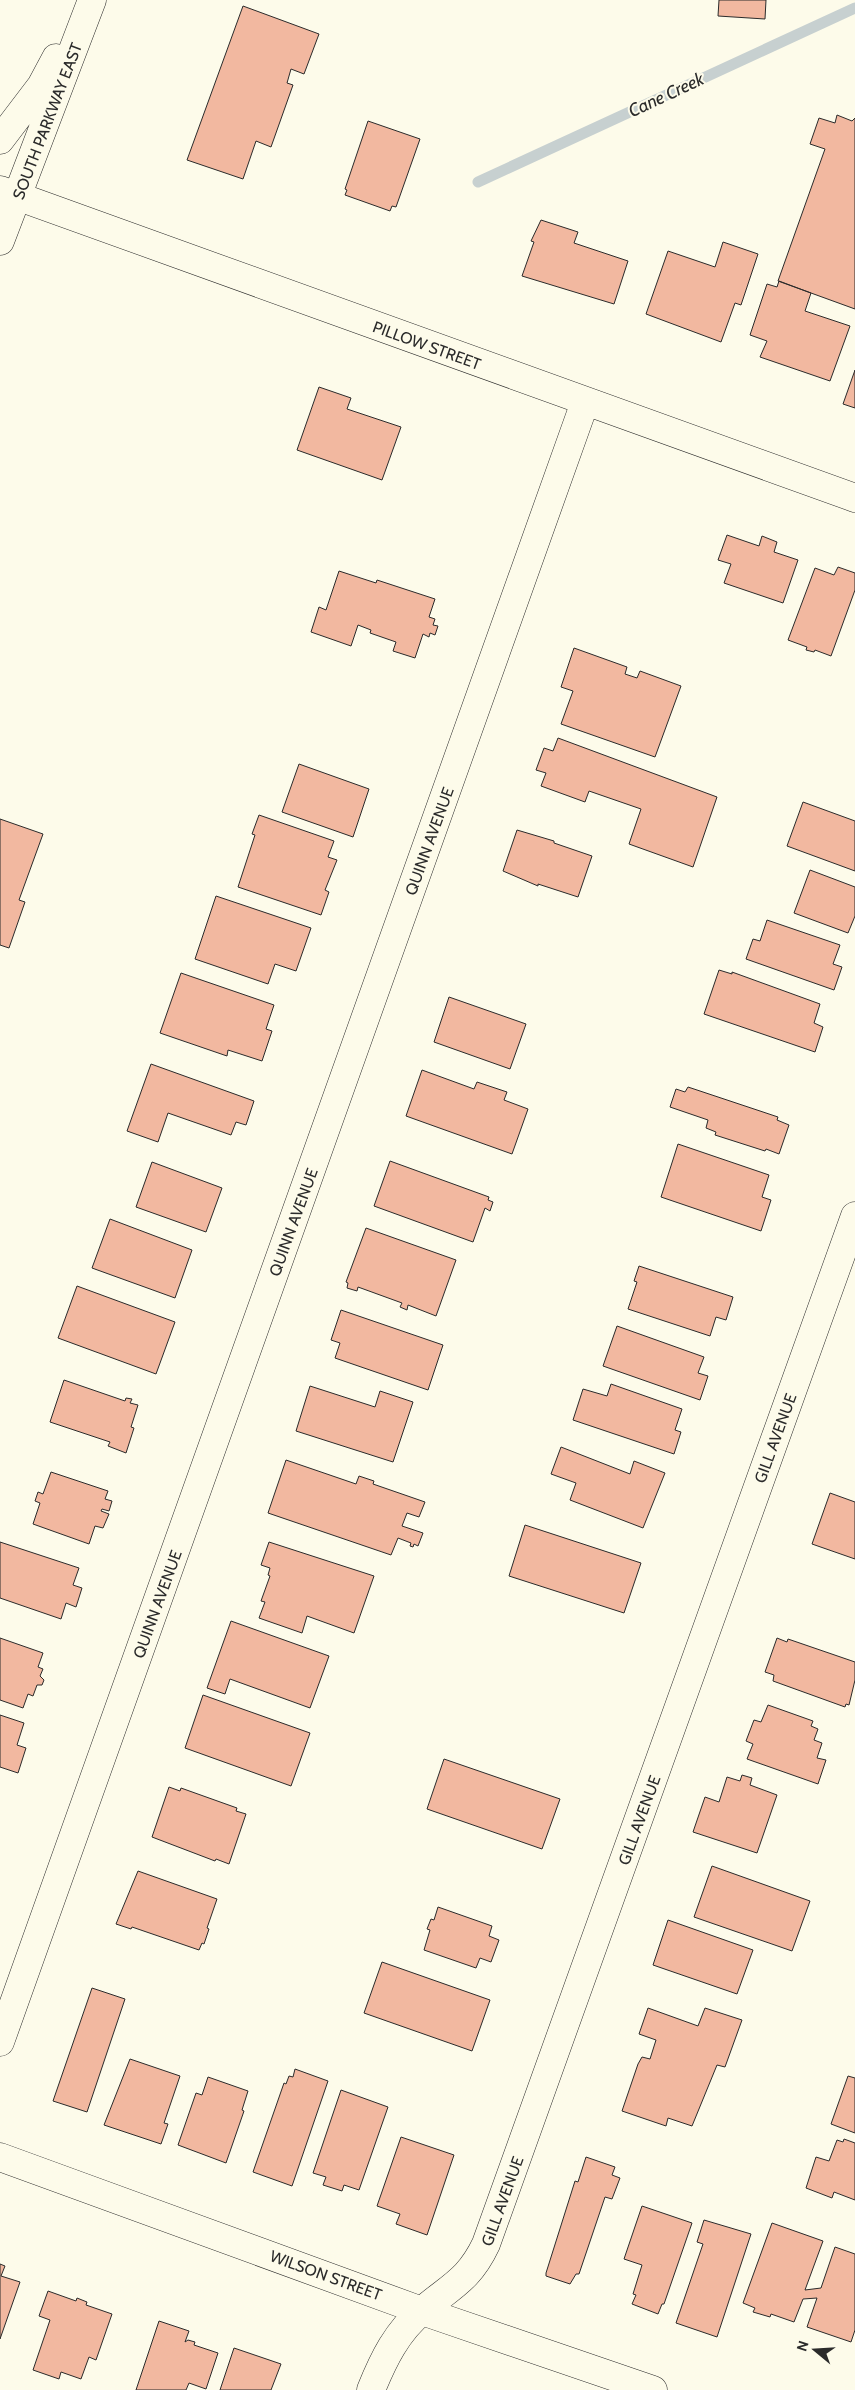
<svg xmlns="http://www.w3.org/2000/svg" width="855" height="2390" font-family="Cabin,sans-serif">
  <style>
    .lines { fill: none; stroke-linecap: round; stroke-linejoin: round }
    .stream { stroke: #c7d0d0; stroke-width: 11 }
    .building { fill: #f2b8a0; stroke: #2b2b2b }
    .minor-casing { stroke: #2b2b2b; stroke-width: 29 }
    .major-casing { stroke: #2b2b2b; stroke-width: 29 }
    .minor { stroke: #fdfbea; stroke-width: 28 }
    .major { stroke: #fdfbea; stroke-width: 28 }
    .labels { text-anchor: middle; stroke-width: 4; stroke-linejoin: round; paint-order: stroke }
    .street-label { font-size: 16px; fill: #2b2b2b; stroke: #fdfbea }
    .water-label { font-size: 18px; font-style: italic; fill: #2b2b2b; stroke: #fdfbea }
  </style>
  <rect width="100%" height="100%" fill="#fdfbea"/>
  <g class="lines">
    <!-- stream -->
    <path class="stream" d="M 478,182 L 855,8"/>
  </g>
  <!-- building -->
  <path class="building" d="M 719,0 L 766,0 L 765,19 L 718,16 Z
    M 243,6 L 319,34 L 304,74 L 291,69 L 287,83 L 293,85 L 271,147 L 256,141 L 243,179 L 187,160 Z
    M 837,115 L 852,121 L 855,118 L 855,309 L 778,281 L 825,149 L 810,144 L 819,118 L 835,123 Z
    M 368,121 L 420,139 L 396,207 L 392,206 L 390,211 L 345,195 L 347,190 L 345,189 Z
    M 541,220 L 578,232 L 574,243 L 628,261 L 614,304 L 522,276 L 534,242 L 531,241 Z
    M 723,242 L 758,254 L 741,305 L 735,303 L 721,342 L 646,314 L 668,251 L 715,267 Z
    M 779,281 L 811,293 L 805,311 L 850,326 L 830,381 L 760,357 L 767,341 L 750,335 L 767,284 L 777,287 Z
    M 855,370 L 855,408 L 843,404 Z
    M 319,387 L 351,398 L 347,409 L 401,427 L 382,480 L 297,450 Z
    M 727,535 L 759,546 L 762,536 L 777,542 L 774,552 L 798,560 L 783,603 L 724,583 L 731,564 L 718,560 Z
    M 838,567 L 855,573 L 855,590 L 831,656 L 815,650 L 814,652 L 806,650 L 807,647 L 788,640 L 815,568 L 834,575 Z
    M 339,571 L 376,583 L 377,580 L 435,599 L 429,617 L 435,619 L 433,625 L 438,626 L 435,635 L 430,633 L 429,637 L 423,634 L 415,658 L 393,651 L 396,642 L 370,633 L 371,630 L 358,625 L 351,646 L 311,632 L 319,607 L 326,610 Z
    M 574,648 L 627,667 L 625,674 L 637,678 L 640,671 L 681,686 L 655,757 L 561,724 L 573,691 L 561,687 Z
    M 558,738 L 717,797 L 693,867 L 629,844 L 641,809 L 589,791 L 585,802 L 541,786 L 546,773 L 536,770 L 544,748 L 553,751 Z
    M 299,764 L 369,789 L 353,837 L 282,812 Z
    M 803,802 L 855,821 L 855,871 L 787,846 Z
    M 259,815 L 334,841 L 328,857 L 337,860 L 325,890 L 329,892 L 321,915 L 238,887 L 255,835 L 252,834 Z
    M 0,819 L 43,834 L 19,900 L 25,902 L 9,948 L 0,945 Z
    M 517,830 L 554,841 L 554,843 L 592,856 L 578,897 L 538,884 L 538,886 L 503,871 Z
    M 810,870 L 855,887 L 855,916 L 848,933 L 794,913 Z
    M 216,896 L 311,928 L 296,971 L 275,964 L 268,984 L 195,959 Z
    M 767,920 L 840,945 L 833,964 L 842,967 L 834,990 L 746,959 L 753,939 L 760,941 Z
    M 719,970 L 732,974 L 732,972 L 820,1004 L 814,1023 L 823,1027 L 815,1052 L 704,1014 Z
    M 181,973 L 274,1005 L 266,1029 L 272,1031 L 262,1061 L 228,1050 L 227,1056 L 160,1033 Z
    M 449,997 L 526,1024 L 510,1069 L 434,1042 Z
    M 151,1064 L 254,1101 L 246,1125 L 236,1122 L 231,1135 L 168,1113 L 158,1142 L 127,1131 Z
    M 422,1070 L 474,1089 L 477,1082 L 507,1092 L 504,1100 L 528,1109 L 512,1154 L 406,1116 Z
    M 688,1087 L 778,1117 L 777,1120 L 789,1125 L 779,1154 L 766,1149 L 765,1151 L 715,1135 L 716,1132 L 706,1128 L 708,1120 L 670,1107 L 676,1089 L 685,1092 Z
    M 678,1144 L 769,1175 L 762,1197 L 771,1200 L 761,1231 L 661,1197 Z
    M 390,1161 L 489,1197 L 488,1200 L 493,1202 L 490,1211 L 485,1208 L 473,1242 L 374,1206 Z
    M 152,1162 L 222,1188 L 206,1232 L 136,1207 Z
    M 110,1219 L 192,1250 L 175,1298 L 92,1268 Z
    M 366,1228 L 456,1260 L 436,1316 L 408,1305 L 407,1310 L 400,1307 L 402,1303 L 358,1287 L 357,1291 L 347,1288 L 348,1283 L 346,1282 Z
    M 639,1266 L 733,1297 L 726,1320 L 716,1317 L 710,1336 L 628,1309 L 637,1282 L 634,1281 Z
    M 77,1286 L 175,1322 L 156,1374 L 58,1338 Z
    M 341,1310 L 443,1345 L 428,1390 L 335,1358 L 340,1343 L 331,1340 Z
    M 617,1326 L 704,1357 L 698,1373 L 708,1376 L 700,1400 L 603,1366 Z
    M 64,1380 L 125,1401 L 126,1398 L 132,1399 L 130,1403 L 138,1405 L 131,1427 L 134,1428 L 126,1453 L 108,1446 L 110,1442 L 50,1422 Z
    M 611,1384 L 682,1409 L 675,1430 L 681,1432 L 674,1454 L 573,1420 L 583,1389 L 607,1396 Z
    M 310,1386 L 375,1407 L 380,1391 L 413,1402 L 393,1462 L 296,1431 Z
    M 561,1447 L 630,1474 L 634,1461 L 665,1473 L 643,1528 L 570,1500 L 576,1483 L 551,1474 Z
    M 286,1460 L 356,1484 L 359,1476 L 374,1481 L 373,1484 L 425,1502 L 419,1517 L 407,1513 L 402,1526 L 423,1533 L 418,1546 L 414,1544 L 413,1547 L 410,1546 L 411,1543 L 398,1538 L 391,1555 L 268,1513 Z
    M 51,1472 L 108,1491 L 105,1499 L 112,1501 L 109,1511 L 102,1509 L 101,1511 L 109,1514 L 103,1528 L 95,1526 L 89,1544 L 33,1524 L 40,1503 L 35,1501 L 38,1492 L 43,1494 Z
    M 830,1493 L 855,1502 L 855,1559 L 812,1544 Z
    M 525,1525 L 641,1563 L 624,1613 L 509,1576 Z
    M 0,1542 L 79,1568 L 73,1585 L 82,1588 L 76,1607 L 66,1603 L 61,1619 L 0,1598 Z
    M 269,1542 L 374,1576 L 354,1633 L 307,1616 L 302,1633 L 259,1618 L 265,1602 L 261,1601 L 270,1576 L 268,1575 L 270,1568 L 261,1565 Z
    M 231,1621 L 329,1656 L 310,1708 L 230,1679 L 225,1694 L 207,1688 Z
    M 0,1638 L 43,1653 L 38,1667 L 43,1669 L 40,1676 L 44,1680 L 42,1685 L 37,1685 L 33,1696 L 28,1694 L 23,1708 L 0,1700 Z
    M 777,1638 L 787,1642 L 788,1639 L 855,1662 L 855,1680 L 849,1705 L 846,1704 L 845,1707 L 773,1681 L 774,1675 L 765,1672 Z
    M 203,1695 L 310,1733 L 291,1786 L 185,1748 Z
    M 768,1705 L 813,1721 L 811,1726 L 818,1729 L 814,1740 L 822,1743 L 817,1758 L 826,1760 L 818,1784 L 747,1759 L 753,1744 L 746,1741 L 754,1720 L 761,1722 Z
    M 0,1715 L 24,1723 L 17,1745 L 26,1748 L 18,1773 L 0,1767 Z
    M 444,1759 L 560,1799 L 542,1849 L 427,1809 Z
    M 742,1775 L 752,1778 L 750,1785 L 777,1795 L 757,1853 L 693,1832 L 705,1797 L 719,1802 L 727,1777 L 740,1781 Z
    M 169,1787 L 180,1791 L 181,1788 L 237,1808 L 236,1811 L 246,1814 L 229,1864 L 216,1859 L 215,1861 L 152,1837 Z
    M 712,1866 L 810,1901 L 792,1951 L 694,1917 Z
    M 138,1871 L 217,1899 L 207,1928 L 209,1929 L 204,1944 L 202,1943 L 199,1950 L 132,1927 L 131,1929 L 116,1924 Z
    M 438,1907 L 492,1926 L 489,1936 L 499,1940 L 491,1962 L 480,1958 L 476,1968 L 424,1950 L 430,1930 L 427,1929 L 431,1919 L 434,1920 Z
    M 668,1920 L 753,1950 L 737,1994 L 653,1965 Z
    M 382,1962 L 490,2000 L 472,2051 L 364,2013 Z
    M 92,1988 L 125,1999 L 87,2112 L 53,2101 Z
    M 648,2008 L 698,2026 L 705,2008 L 742,2020 L 725,2067 L 717,2065 L 692,2126 L 668,2118 L 666,2126 L 622,2111 L 638,2064 L 642,2057 L 650,2059 L 656,2040 L 639,2034 Z
    M 130,2059 L 180,2076 L 164,2123 L 168,2124 L 161,2144 L 104,2125 Z
    M 295,2069 L 328,2081 L 292,2186 L 253,2172 L 284,2083 L 286,2084 L 289,2076 L 293,2077 Z
    M 848,2076 L 855,2078 L 855,2133 L 831,2124 Z
    M 208,2077 L 248,2091 L 242,2110 L 244,2111 L 226,2163 L 178,2145 L 196,2093 L 202,2095 Z
    M 341,2090 L 388,2107 L 359,2190 L 344,2185 L 342,2191 L 323,2185 L 326,2177 L 313,2173 Z
    M 401,2137 L 454,2155 L 427,2235 L 396,2224 L 400,2214 L 377,2206 Z
    M 844,2139 L 855,2143 L 855,2200 L 834,2192 L 832,2198 L 806,2188 L 816,2157 L 829,2161 L 837,2140 L 843,2142 Z
    M 586,2157 L 615,2167 L 612,2175 L 620,2178 L 612,2199 L 605,2197 L 579,2274 L 576,2274 L 570,2284 L 546,2276 L 546,2273 L 575,2181 L 578,2182 Z
    M 642,2206 L 692,2223 L 664,2304 L 662,2304 L 658,2314 L 632,2304 L 636,2295 L 633,2294 L 642,2265 L 624,2259 Z
    M 704,2220 L 751,2234 L 717,2337 L 676,2323 L 703,2244 L 697,2242 Z
    M 772,2223 L 823,2241 L 805,2290 L 821,2288 L 835,2247 L 855,2254 L 855,2330 L 851,2342 L 807,2327 L 817,2298 L 803,2299 L 794,2322 L 771,2314 L 770,2317 L 753,2312 L 755,2308 L 743,2303 Z
    M 0,2264 L 5,2266 L 1,2276 L 20,2282 L 0,2339 Z
    M 48,2291 L 76,2301 L 77,2298 L 87,2302 L 86,2305 L 112,2314 L 96,2360 L 89,2357 L 81,2379 L 61,2372 L 59,2379 L 33,2370 L 50,2320 L 39,2316 Z
    M 159,2321 L 189,2331 L 185,2342 L 188,2340 L 195,2342 L 194,2345 L 218,2353 L 206,2389 L 189,2383 L 186,2390 L 136,2390 Z
    M 234,2348 L 281,2364 L 271,2390 L 220,2390 Z"/>
  <g class="lines">
    <!-- minor casing -->
    <g class="minor-casing">
      <path id="minor" d="M 0,190 L 855,498
        M 0,2042 L 585,402
        M 0,2157 L 422,2311 L 653,2390
        M 371,2390 C 383,2360 397,2331 423,2310 C 451,2286 469,2280 486,2244 L 855,1216"/>
    </g>
    <!-- major casing -->
    <g class="major-casing">
      <path id="major" d="M 0,140 L 41,86 L 56,58
        M 0,241 L 92,0"/>
    </g>
    <!-- minor -->
    <use href="#minor" class="minor"/>
    <!-- major -->
    <use href="#major" class="major"/>
  </g>
  <g class="labels">
    <!-- street labels -->
    <g class="street-label">
      <text transform="translate(47 121) rotate(-69)" y="6">SOUTH PARKWAY EAST</text>
      <text transform="translate(427 345) rotate(20)" y="6">PILLOW STREET</text>
      <text transform="translate(429 841) rotate(-70)" y="6">QUINN AVENUE</text>
      <text transform="translate(293 1222) rotate(-70)" y="6">QUINN AVENUE</text>
      <text transform="translate(775 1438) rotate(-70)" y="6">GILL AVENUE</text>
      <text transform="translate(157 1604) rotate(-70)" y="6">QUINN AVENUE</text>
      <text transform="translate(639 1820) rotate(-70)" y="6">GILL AVENUE</text>
      <text transform="translate(502 2201) rotate(-70)" y="6">GILL AVENUE</text>
      <text transform="translate(326 2275) rotate(20)" y="6">WILSON STREET</text>
    </g>
    <!-- water labels -->
    <g class="water-label">
      <text transform="translate(666 95) rotate(-25)" y="6">Cane Creek</text>
    </g>
  </g>
  <!-- north arrow -->
  <g transform="translate(815 2350) rotate(288)" stroke="#fdfbea" stroke-width="4" paint-order="stroke">
  <path d="M0-4L9 19L0 12L-9 19Z" fill="#2b2b2b"/>
  <text y="-8" font-size="14" font-weight="bold" text-anchor="middle" fill="#2b2b2b">N</text>
  </g>
</svg>
